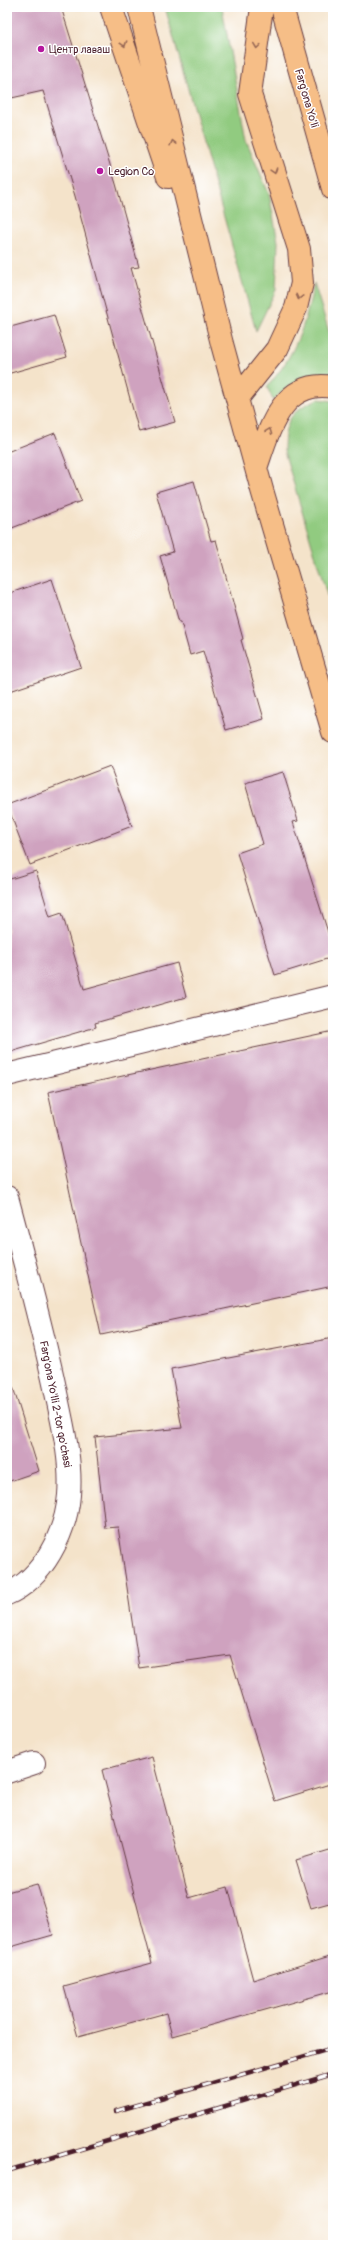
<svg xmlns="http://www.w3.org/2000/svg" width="340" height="2252" font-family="Pangolin,sans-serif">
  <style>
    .green { fill: #91cb80; stroke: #6e7556 }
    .building { fill: #cfa2bf }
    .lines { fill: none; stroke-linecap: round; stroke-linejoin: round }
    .minor-casing { stroke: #643c43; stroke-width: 24 }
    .major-casing { stroke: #643c43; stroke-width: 24 }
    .minor { stroke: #fff; stroke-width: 22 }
    .major { stroke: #f6be87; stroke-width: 22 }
    .rail-casing { stroke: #4a1f2b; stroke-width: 4.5 }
    .rail { stroke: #fff; stroke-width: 3; stroke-dasharray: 9; stroke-linecap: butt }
    .oneway { stroke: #976754 }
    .poi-dot { fill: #b5179e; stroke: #fff; stroke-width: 1.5 }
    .labels { text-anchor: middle; stroke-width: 3; stroke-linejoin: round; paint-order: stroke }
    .poi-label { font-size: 11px; fill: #4a1f2b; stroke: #fff; text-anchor: start }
    .street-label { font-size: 11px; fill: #4a1f2b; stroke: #fff }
  </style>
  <rect width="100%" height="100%" fill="#fff"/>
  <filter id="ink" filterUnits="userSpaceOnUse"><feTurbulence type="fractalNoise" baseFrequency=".025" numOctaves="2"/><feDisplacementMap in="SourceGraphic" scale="8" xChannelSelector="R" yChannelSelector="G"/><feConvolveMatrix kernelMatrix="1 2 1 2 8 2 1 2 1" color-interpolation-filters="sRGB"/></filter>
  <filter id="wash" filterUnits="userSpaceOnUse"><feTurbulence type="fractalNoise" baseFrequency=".012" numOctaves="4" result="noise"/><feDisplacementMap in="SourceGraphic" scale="16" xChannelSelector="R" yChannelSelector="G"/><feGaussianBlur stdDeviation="0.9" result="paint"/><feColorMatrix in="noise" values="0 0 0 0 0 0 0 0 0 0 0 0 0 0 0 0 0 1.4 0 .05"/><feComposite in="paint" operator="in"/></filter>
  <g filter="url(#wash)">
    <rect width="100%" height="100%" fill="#f4e3ca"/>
    <!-- green -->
    <path class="green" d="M 165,7 L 222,7 L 246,140 L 269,194 L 278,242 L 276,290 L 256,331 Z
      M 314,283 L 333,345 L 333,374 C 308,375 290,383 273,400 L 267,387 C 296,354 305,326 314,283 Z
      M 319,399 L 333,401 L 333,615 L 284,451 C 284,421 291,409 319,399 Z"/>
    <g id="blocks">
      <!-- building -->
      <path class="building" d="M 7,7 L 61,7 L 116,184 L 139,267 L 131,268 L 175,422 L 139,432 L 75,196 L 43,91 L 7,99 Z
        M 54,315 L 67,357 L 7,374 L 7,328 Z
        M 55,433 L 81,501 L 7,530 L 7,452 Z
        M 194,481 L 211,541 L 216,540 L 243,639 L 241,640 L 264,719 L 226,730 L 203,651 L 190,655 L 181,622 L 179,622 L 160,556 L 173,552 L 156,492 Z
        M 52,579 L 81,667 L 7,692 L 7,594 Z
        M 110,766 L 132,826 L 30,865 L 7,805 Z
        M 283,772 L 298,821 L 293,822 L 333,948 L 333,957 L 275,975 L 237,853 L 263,844 L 245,783 Z
        M 36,871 L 50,917 L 62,913 L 84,989 L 177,963 L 186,997 L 95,1023 L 96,1027 L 7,1053 L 7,880 Z
        M 333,1031 L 333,1286 L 101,1335 L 48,1092 Z
        M 333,1338 L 333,1783 L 275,1801 L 230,1655 L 139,1668 L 118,1527 L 105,1528 L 95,1437 L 182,1428 L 171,1369 Z
        M 13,1387 L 39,1471 L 7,1482 L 7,1388 Z
        M 152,1757 L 189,1898 L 228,1887 L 253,1980 L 333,1955 L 333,1991 L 172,2036 L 166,2013 L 78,2037 L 64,1987 L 152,1963 L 102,1770 Z
        M 333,1849 L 333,1902 L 311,1908 L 296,1860 Z
        M 37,1884 L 53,1935 L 7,1948 L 7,1892 Z"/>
    </g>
  </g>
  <g filter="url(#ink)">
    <use href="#blocks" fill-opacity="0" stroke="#643c43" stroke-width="1"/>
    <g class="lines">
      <!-- minor casing -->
      <g class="minor-casing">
        <path id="minor" d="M 7,1075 L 333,996
          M 7,1197 C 24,1260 41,1323 55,1388 C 62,1422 72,1460 69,1495 C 66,1532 43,1579 7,1594
          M 7,1772 L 34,1763"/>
      </g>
      <!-- major casing -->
      <g class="major-casing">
        <path id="major" d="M 111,7 L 168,177
          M 139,7 L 222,344 L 262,490 L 333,732
          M 282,7 L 333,189
          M 237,399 L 277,349 L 296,308 L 302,283 L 299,249 L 250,94 L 262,7
          M 256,468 C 269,430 282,378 333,387"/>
      </g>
      <!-- minor -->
      <use href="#minor" class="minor"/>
      <!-- major -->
      <use href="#major" class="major"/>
      <!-- rail casing -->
      <g class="rail-casing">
        <path id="rail" d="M 116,2111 L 333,2048
          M 7,2171 L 333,2074"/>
      </g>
      <!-- rail -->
      <use href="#rail" class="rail"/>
    </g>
    <!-- one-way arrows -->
    <defs><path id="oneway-chevron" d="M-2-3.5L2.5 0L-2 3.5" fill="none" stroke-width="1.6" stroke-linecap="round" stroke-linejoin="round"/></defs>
    <g class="oneway">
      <use href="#oneway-chevron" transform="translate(124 44) rotate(72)"/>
      <use href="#oneway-chevron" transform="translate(257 46) rotate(98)"/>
      <use href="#oneway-chevron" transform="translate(173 143) rotate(-104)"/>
      <use href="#oneway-chevron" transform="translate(274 171) rotate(72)"/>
      <use href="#oneway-chevron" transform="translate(299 297) rotate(104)"/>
      <use href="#oneway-chevron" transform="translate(269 431) rotate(-69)"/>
    </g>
  </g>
  <!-- markers -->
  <g class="poi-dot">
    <circle cx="41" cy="49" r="4"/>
    <circle cx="100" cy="171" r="4"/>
  </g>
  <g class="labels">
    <!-- poi labels -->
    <g class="poi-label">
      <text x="49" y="53">Центр лаваш</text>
      <text x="108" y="175">Legion Co</text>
    </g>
    <!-- street labels -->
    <g class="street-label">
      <text transform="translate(307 98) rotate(74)" y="4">Farg'ona Yo'li</text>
      <text transform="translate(56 1404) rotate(79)" y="4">Farg'ona Yo'lli 2-tor qo'chasi</text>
    </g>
  </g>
  <!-- margin -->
  <rect width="340" height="2252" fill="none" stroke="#fff" stroke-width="24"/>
</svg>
